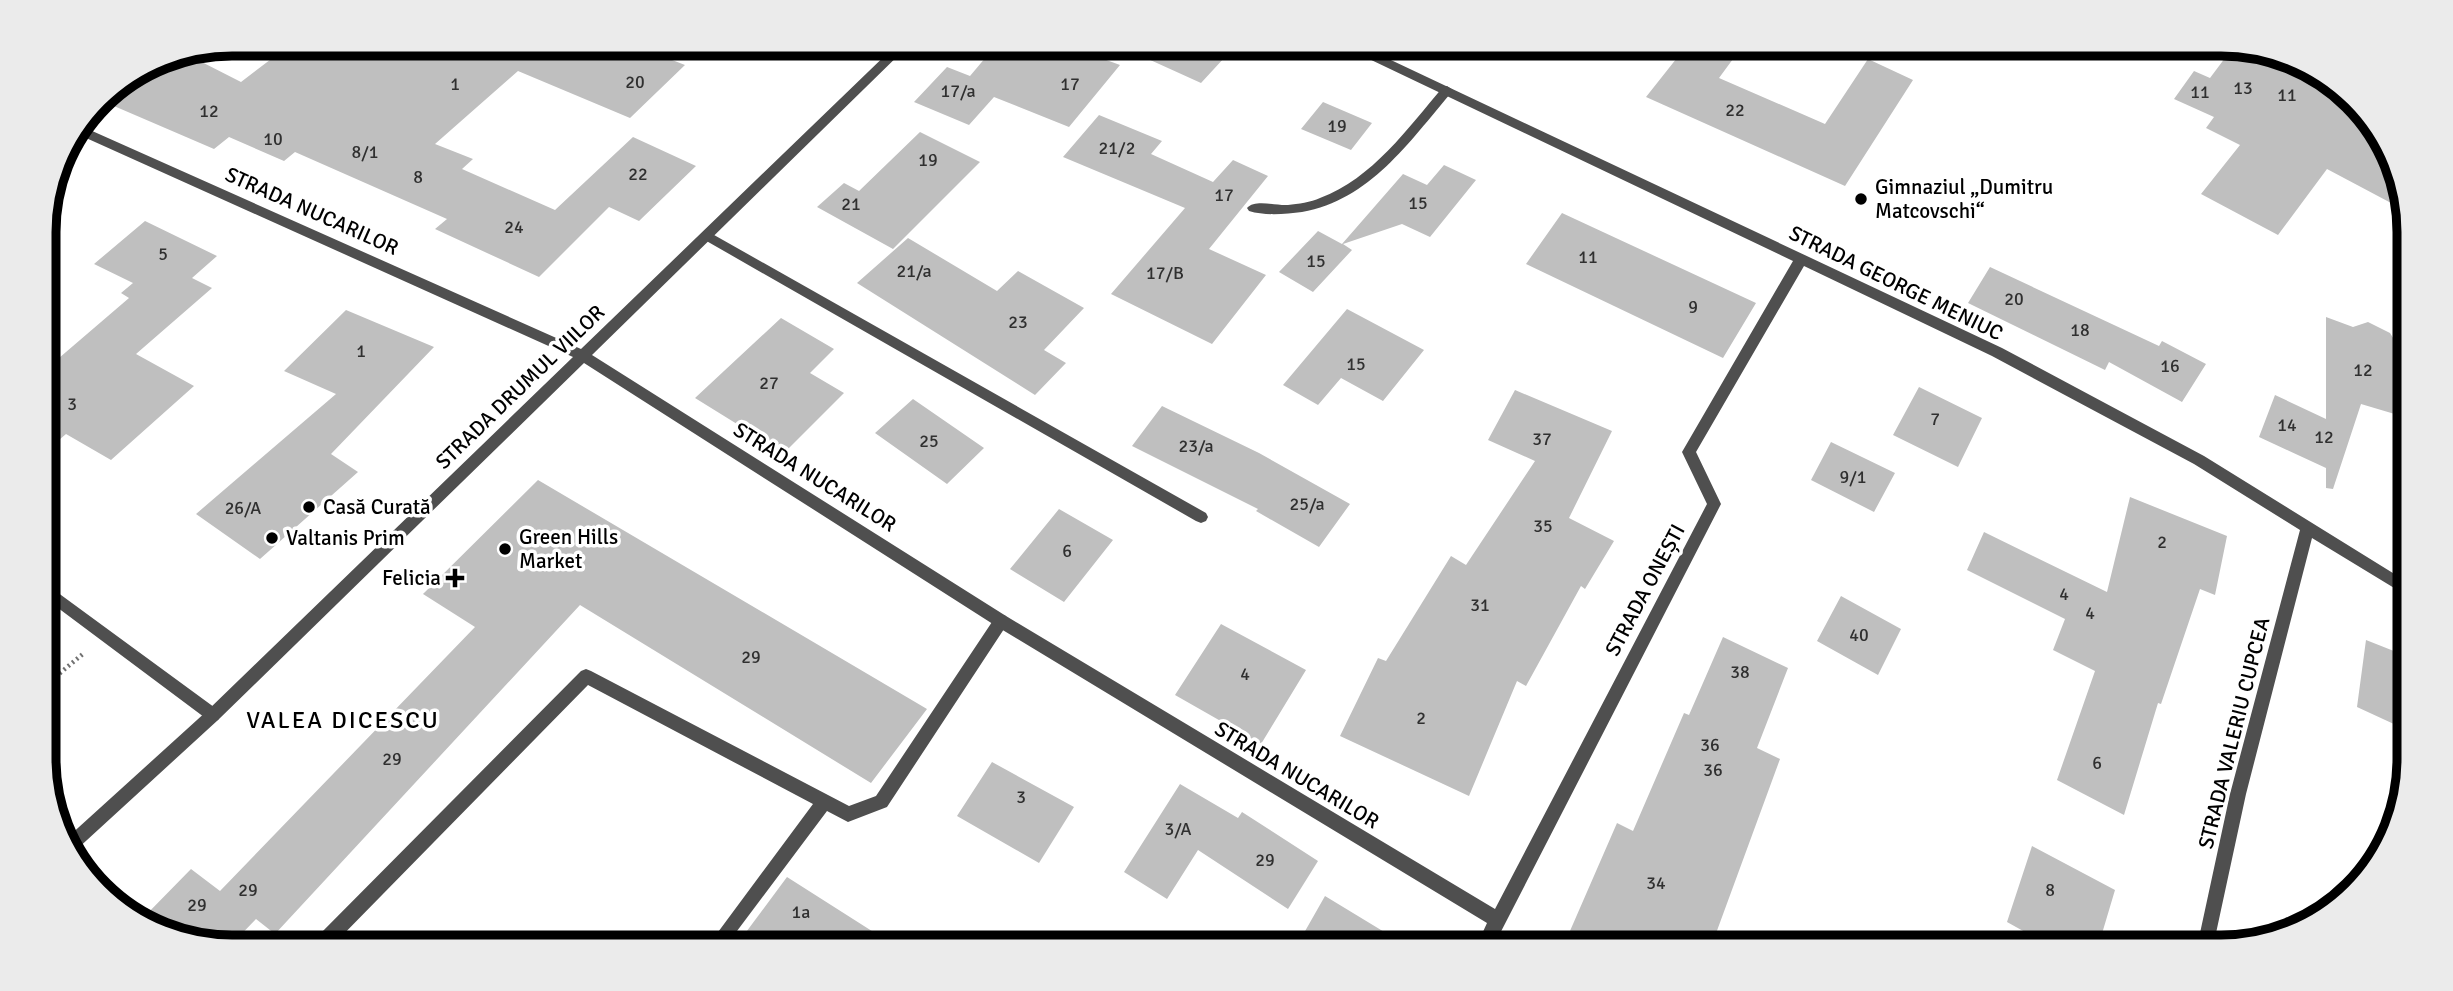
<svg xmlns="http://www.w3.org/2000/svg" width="2453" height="991" font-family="Signika,sans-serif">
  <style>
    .building { fill: #bfbfbf }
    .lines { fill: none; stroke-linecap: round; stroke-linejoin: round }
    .path { stroke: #717171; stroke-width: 4.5; stroke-dasharray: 2 3.5; stroke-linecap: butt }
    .service { fill: #4f4f4f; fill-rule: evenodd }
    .minor { fill: #4f4f4f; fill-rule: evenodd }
    .poi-dot { fill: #000; stroke: #fff; stroke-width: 2.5 }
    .labels { text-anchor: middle; stroke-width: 7; stroke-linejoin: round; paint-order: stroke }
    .number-label { font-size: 18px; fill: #303030 }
    .poi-label { font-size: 21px; fill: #000; stroke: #fff; text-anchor: start }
    .street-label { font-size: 21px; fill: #000; stroke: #fff }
    .quarter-label { font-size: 24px; letter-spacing: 2px; fill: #000; stroke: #fff }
    .rim { fill: none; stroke: #000; stroke-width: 9 }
  </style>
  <rect width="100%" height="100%" fill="#fff"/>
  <!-- building -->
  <path class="building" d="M 291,44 L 631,44 L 685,65 L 630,118 L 518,71 L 435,144 L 473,159 L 462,169 L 555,210 L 633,137 L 696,166 L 639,221 L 609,207 L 539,277 L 435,229 L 447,219 L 295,152 L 284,161 L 229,137 L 214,149 L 100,100 L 108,91 L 160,58 L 184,53 L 241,82 Z
    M 997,44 L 1027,44 L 1064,56 L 1071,47 L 1120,65 L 1069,127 L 994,97 L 969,125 L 914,102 L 947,67 L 970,76 Z
    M 1115,44 L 1237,44 L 1201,83 Z
    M 1688,44 L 1744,44 L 1719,78 L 1825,124 L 1868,59 L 1913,80 L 1845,186 L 1646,97 Z
    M 2234,46 L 2336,90 L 2363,108 L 2408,212 L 2327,169 L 2278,235 L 2201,194 L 2240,145 L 2206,128 L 2214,117 L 2174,99 L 2194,71 L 2210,78 Z
    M 1323,102 L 1372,123 L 1351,150 L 1301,129 Z
    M 1099,115 L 1162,141 L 1151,154 L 1213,182 L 1233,160 L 1268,176 L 1209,249 L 1266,275 L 1212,344 L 1111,294 L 1185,208 L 1063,157 Z
    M 920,132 L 980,162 L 893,249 L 817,207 L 844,183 L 859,191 Z
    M 1444,165 L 1476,180 L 1430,237 L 1402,224 L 1343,244 L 1352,250 L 1313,292 L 1279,272 L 1318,231 L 1342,244 L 1403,174 L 1427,185 Z
    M 1562,213 L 1756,303 L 1723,358 L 1526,264 Z
    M 145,221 L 217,256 L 192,278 L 212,288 L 136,354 L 194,386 L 111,460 L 66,434 L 45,452 L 45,370 L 129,298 L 121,293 L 133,283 L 94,264 Z
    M 908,238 L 997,291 L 1018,271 L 1084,308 L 1044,350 L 1066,363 L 1035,395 L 857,283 Z
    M 1990,267 L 2159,346 L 2162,341 L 2206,364 L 2182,402 L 2109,362 L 2105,370 L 1968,303 Z
    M 1347,309 L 1424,350 L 1383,401 L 1341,378 L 1318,405 L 1283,385 Z
    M 346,310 L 434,347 L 331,454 L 358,472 L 260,559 L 196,514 L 336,394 L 284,371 Z
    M 2326,317 L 2353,327 L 2368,322 L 2390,333 L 2408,362 L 2408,418 L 2361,404 L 2333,489 L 2326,488 L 2326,468 L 2259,437 L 2275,395 L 2326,419 Z
    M 781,318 L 834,349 L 810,373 L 844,393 L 784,453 L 695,398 Z
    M 1919,387 L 1982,418 L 1958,467 L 1893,435 Z
    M 1515,390 L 1612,431 L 1569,518 L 1614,541 L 1585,589 L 1581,586 L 1526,686 L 1517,681 L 1469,796 L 1340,736 L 1378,658 L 1386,661 L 1451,556 L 1466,565 L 1535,461 L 1488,440 Z
    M 913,399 L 984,448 L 947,484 L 875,433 Z
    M 1162,406 L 1259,453 L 1350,504 L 1319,547 L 1256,511 L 1258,509 L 1132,446 Z
    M 1831,442 L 1895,473 L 1874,512 L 1811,480 Z
    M 538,480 L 927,709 L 871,783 L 580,605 L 275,934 L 256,919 L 229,947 L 171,937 L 143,918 L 191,869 L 220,891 L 475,627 L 423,594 Z
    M 2130,497 L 2227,536 L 2215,595 L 2200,589 L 2161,704 L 2158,703 L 2124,815 L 2057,780 L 2095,671 L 2053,650 L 2065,619 L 1967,570 L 1984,532 L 2107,592 Z
    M 1059,509 L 1113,540 L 1064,602 L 1010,569 Z
    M 1841,596 L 1901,629 L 1878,675 L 1817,641 Z
    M 1221,624 L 1306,670 L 1261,744 L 1175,695 Z
    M 1723,637 L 1788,668 L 1757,748 L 1780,759 L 1711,947 L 1563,947 L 1617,823 L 1633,831 L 1684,713 L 1689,715 Z
    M 2366,640 L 2409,657 L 2409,731 L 2357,707 Z
    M 992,762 L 1074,807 L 1039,863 L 957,816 Z
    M 1180,784 L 1238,818 L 1242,812 L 1318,861 L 1288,909 L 1198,850 L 1167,899 L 1124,872 Z
    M 2032,846 L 2115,890 L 2098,947 L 2052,947 L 2007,922 Z
    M 787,877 L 897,947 L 735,947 Z
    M 1325,896 L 1409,947 L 1296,947 Z"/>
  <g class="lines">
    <!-- path -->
    <path class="path" d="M 47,684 L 84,653"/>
    <!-- service -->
    <path class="service" d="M 1447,86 L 1453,90 L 1451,93 C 1409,142 1370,200 1302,212 C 1286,214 1265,216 1249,211 L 1247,208 C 1255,199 1276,206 1288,205 C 1298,204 1311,202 1320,198 C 1373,178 1407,129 1443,87 Z
      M 707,231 L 1206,513 L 1208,517 L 1206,521 L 1201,523 L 1196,521 L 703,239 L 701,236 Z
      M 46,584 L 218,710 L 221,715 L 218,720 L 213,722 L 208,720 L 46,599 Z
      M 1001,614 L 1006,616 L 1008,621 L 1006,626 L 887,807 L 848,822 L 827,811 L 725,947 L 707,947 L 813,804 L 588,685 L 331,947 L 311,947 L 313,941 L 581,671 L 586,669 L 591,671 L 849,806 L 876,796 L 996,616 Z"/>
    <!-- minor -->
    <path class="minor" d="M 897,44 L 910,44 L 592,355 L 1006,616 L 1495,909 L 1707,504 L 1682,452 L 1793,261 L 1344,47 L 1343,44 L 1357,44 L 2002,348 L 2204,456 L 2409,583 L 2409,597 L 2312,538 L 2246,794 L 2213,947 L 2197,947 L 2230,794 L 2300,530 L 2194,464 L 1992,356 L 1804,266 L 1696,452 L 1721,504 L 1493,947 L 1476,947 L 1487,923 L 996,626 L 584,363 L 218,720 L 75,851 L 68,837 L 208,710 L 573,357 L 75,133 L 81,126 L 581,349 Z"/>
  </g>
  <!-- markers -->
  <g class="poi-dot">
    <circle cx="1861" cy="199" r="7"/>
    <circle cx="309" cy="507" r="7"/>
    <circle cx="272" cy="538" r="7"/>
    <circle cx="505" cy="549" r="7"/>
    <path d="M451.5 567.5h7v7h7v7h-7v7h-7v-7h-7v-7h7z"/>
  </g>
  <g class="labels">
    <!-- number labels -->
    <g class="number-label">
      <text x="635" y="88">20</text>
      <text x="455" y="90">1</text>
      <text x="1070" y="90">17</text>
      <text x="2243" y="94">13</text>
      <text x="958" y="97">17/a</text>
      <text x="2200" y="98">11</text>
      <text x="2287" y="101">11</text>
      <text x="1735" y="116">22</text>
      <text x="209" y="117">12</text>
      <text x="1337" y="132">19</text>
      <text x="273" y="145">10</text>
      <text x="1117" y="154">21/2</text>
      <text x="365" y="158">8/1</text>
      <text x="928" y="166">19</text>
      <text x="638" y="180">22</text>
      <text x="418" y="183">8</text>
      <text x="1224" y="201">17</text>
      <text x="1418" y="209">15</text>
      <text x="851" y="210">21</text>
      <text x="514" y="233">24</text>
      <text x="163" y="260">5</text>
      <text x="1588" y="263">11</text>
      <text x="1316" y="267">15</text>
      <text x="914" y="277">21/a</text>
      <text x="1165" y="279">17/B</text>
      <text x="2014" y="305">20</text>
      <text x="1693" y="313">9</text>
      <text x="1018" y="328">23</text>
      <text x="2080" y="336">18</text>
      <text x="361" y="357">1</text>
      <text x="1356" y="370">15</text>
      <text x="2170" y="372">16</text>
      <text x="2363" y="376">12</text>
      <text x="769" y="389">27</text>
      <text x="72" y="410">3</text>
      <text x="1935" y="425">7</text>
      <text x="2287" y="431">14</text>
      <text x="2324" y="443">12</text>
      <text x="1542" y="445">37</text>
      <text x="929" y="447">25</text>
      <text x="1196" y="452">23/a</text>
      <text x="1853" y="483">9/1</text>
      <text x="1307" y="510">25/a</text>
      <text x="243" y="514">26/A</text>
      <text x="1543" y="532">35</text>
      <text x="2162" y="548">2</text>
      <text x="1067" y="557">6</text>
      <text x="2064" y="600">4</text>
      <text x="1480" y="611">31</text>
      <text x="2090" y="619">4</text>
      <text x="1859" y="641">40</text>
      <text x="751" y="663">29</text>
      <text x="1740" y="678">38</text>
      <text x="1245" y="680">4</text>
      <text x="1421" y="724">2</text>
      <text x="1710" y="751">36</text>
      <text x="392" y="765">29</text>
      <text x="2097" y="769">6</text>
      <text x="1713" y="776">36</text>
      <text x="1021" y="803">3</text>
      <text x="1178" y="835">3/A</text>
      <text x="1265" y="866">29</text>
      <text x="1656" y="889">34</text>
      <text x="248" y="896">29</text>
      <text x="2050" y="896">8</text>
      <text x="197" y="911">29</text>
      <text x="801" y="918">1a</text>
    </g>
    <!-- poi labels -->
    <g class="poi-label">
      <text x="1875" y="194">Gimnaziul „Dumitru<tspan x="1875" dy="24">Matcovschi“</tspan></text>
      <text x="323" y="514">Casă Curată</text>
      <text x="519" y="544">Green Hills<tspan x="519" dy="24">Market</tspan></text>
      <text x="286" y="545">Valtanis Prim</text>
      <text x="441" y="585" text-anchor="end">Felicia</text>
    </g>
    <!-- street labels -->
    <g class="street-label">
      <text transform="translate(312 211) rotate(24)" y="7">STRADA NUCARILOR</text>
      <text transform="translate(1896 283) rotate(26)" y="7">STRADA GEORGE MENIUC</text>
      <text transform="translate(520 387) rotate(-44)" y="7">STRADA DRUMUL VIILOR</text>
      <text transform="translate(815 477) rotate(32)" y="7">STRADA NUCARILOR</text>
      <text transform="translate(1645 590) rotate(-62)" y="7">STRADA ONEȘTI</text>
      <text transform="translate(2234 733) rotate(-76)" y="7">STRADA VALERIU CUPCEA</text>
      <text transform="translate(1297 775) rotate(31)" y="7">STRADA NUCARILOR</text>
    </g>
    <!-- quarter labels -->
    <g class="quarter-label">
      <text x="343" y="728">VALEA DICESCU</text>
    </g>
  </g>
  <!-- crop -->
  <path d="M0 0H2453V991H0ZM232 56H2221A176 176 0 0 1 2397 232V759A176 176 0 0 1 2221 935H232A176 176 0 0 1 56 759V232A176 176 0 0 1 232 56Z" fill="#ebebeb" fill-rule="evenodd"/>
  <path class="rim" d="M232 56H2221A176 176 0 0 1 2397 232V759A176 176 0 0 1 2221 935H232A176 176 0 0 1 56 759V232A176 176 0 0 1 232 56Z"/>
</svg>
